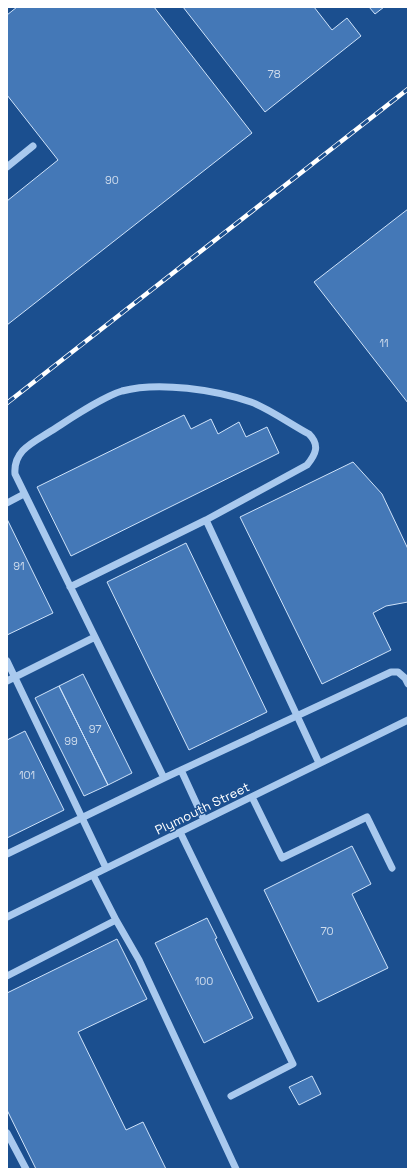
<svg xmlns="http://www.w3.org/2000/svg" width="415" height="1176" font-family="'Space Grotesk',sans-serif">
  <style>
    .building { fill: #4478b7; stroke: #cfe3fa }
    .lines { fill: none; stroke-linecap: round; stroke-linejoin: round }
    .minor { stroke: #a9c9ee; stroke-width: 7 }
    .rail-casing { stroke: #fff; stroke-width: 4.5 }
    .rail { stroke: #1b4f8f; stroke-width: 3; stroke-dasharray: 9; stroke-linecap: butt }
    .labels { text-anchor: middle; stroke-width: 3; stroke-linejoin: round; paint-order: stroke }
    .number-label { font-size: 11px; fill: #d0dded }
    .street-label { font-size: 13px; fill: #fff; stroke: #1b4f8f }
  </style>
  <rect width="100%" height="100%" fill="#1b4f8f"/>
  <!-- building -->
  <path class="building" d="M 17,7 L 154,7 L 252,133 L 7,325 L 7,201 L 58,160 L 7,95 L 7,15 Z
    M 183,7 L 314,7 L 332,30 L 347,18 L 361,36 L 265,112 Z
    M 369,7 L 384,7 L 375,14 Z
    M 408,209 L 408,403 L 314,282 Z
    M 184,415 L 191,429 L 211,419 L 218,434 L 239,422 L 246,437 L 267,427 L 279,453 L 71,556 L 37,487 Z
    M 353,462 L 382,494 L 408,549 L 408,602 L 386,606 L 373,613 L 391,650 L 322,684 L 240,517 Z
    M 7,519 L 53,613 L 7,635 Z
    M 186,543 L 267,712 L 189,750 L 107,582 Z
    M 83,674 L 132,773 L 108,785 L 59,686 Z
    M 59,686 L 108,785 L 84,796 L 35,698 Z
    M 25,731 L 64,810 L 7,838 L 7,740 Z
    M 352,846 L 371,884 L 352,894 L 388,968 L 318,1002 L 264,890 Z
    M 207,918 L 217,938 L 215,939 L 253,1018 L 204,1043 L 155,943 Z
    M 117,939 L 147,999 L 78,1032 L 126,1130 L 143,1122 L 166,1169 L 36,1169 L 7,1110 L 7,993 Z
    M 312,1076 L 321,1094 L 299,1105 L 289,1087 Z"/>
  <g class="lines">
    <!-- minor -->
    <path class="minor" d="M 7,167 L 33,146
      M 7,503 L 24,494
      M 70,587 L 206,520
      M 95,637 L 15,474 C 13,450 34,442 51,431 C 70,419 102,397 122,391 C 159,381 216,390 251,402 C 268,408 292,425 309,434 C 320,445 316,454 307,465 L 206,520 L 319,763
      M 7,661 L 106,868
      M 7,681 L 95,637 L 164,778 L 391,672 L 398,672 L 405,678 L 408,684
      M 181,770 L 204,820
      M 252,797 L 282,858 L 367,817 L 392,868
      M 180,832 L 293,1064 L 231,1096
      M 7,854 L 164,778
      M 7,917 L 408,720
      M 116,920 L 139,960 L 236,1169
      M 7,976 L 116,920 L 93,875
      M 7,1133 L 26,1169"/>
    <!-- rail casing -->
    <g class="rail-casing">
      <path id="rail" d="M 7,403 L 408,89"/>
    </g>
    <!-- rail -->
    <use href="#rail" class="rail"/>
  </g>
  <g class="labels">
    <!-- number labels -->
    <g class="number-label">
      <text x="274" y="78">78</text>
      <text x="112" y="184">90</text>
      <text x="384" y="347">11</text>
      <text x="19" y="570">91</text>
      <text x="95" y="733">97</text>
      <text x="71" y="745">99</text>
      <text x="27" y="779">101</text>
      <text x="327" y="935">70</text>
      <text x="204" y="985">100</text>
    </g>
    <!-- street labels -->
    <g class="street-label">
      <text transform="translate(202 808) rotate(-26)" y="5">Plymouth Street</text>
    </g>
  </g>
  <!-- border -->
  <rect width="415" height="1176" fill="none" stroke="#ffffff" stroke-width="16"/>
</svg>
